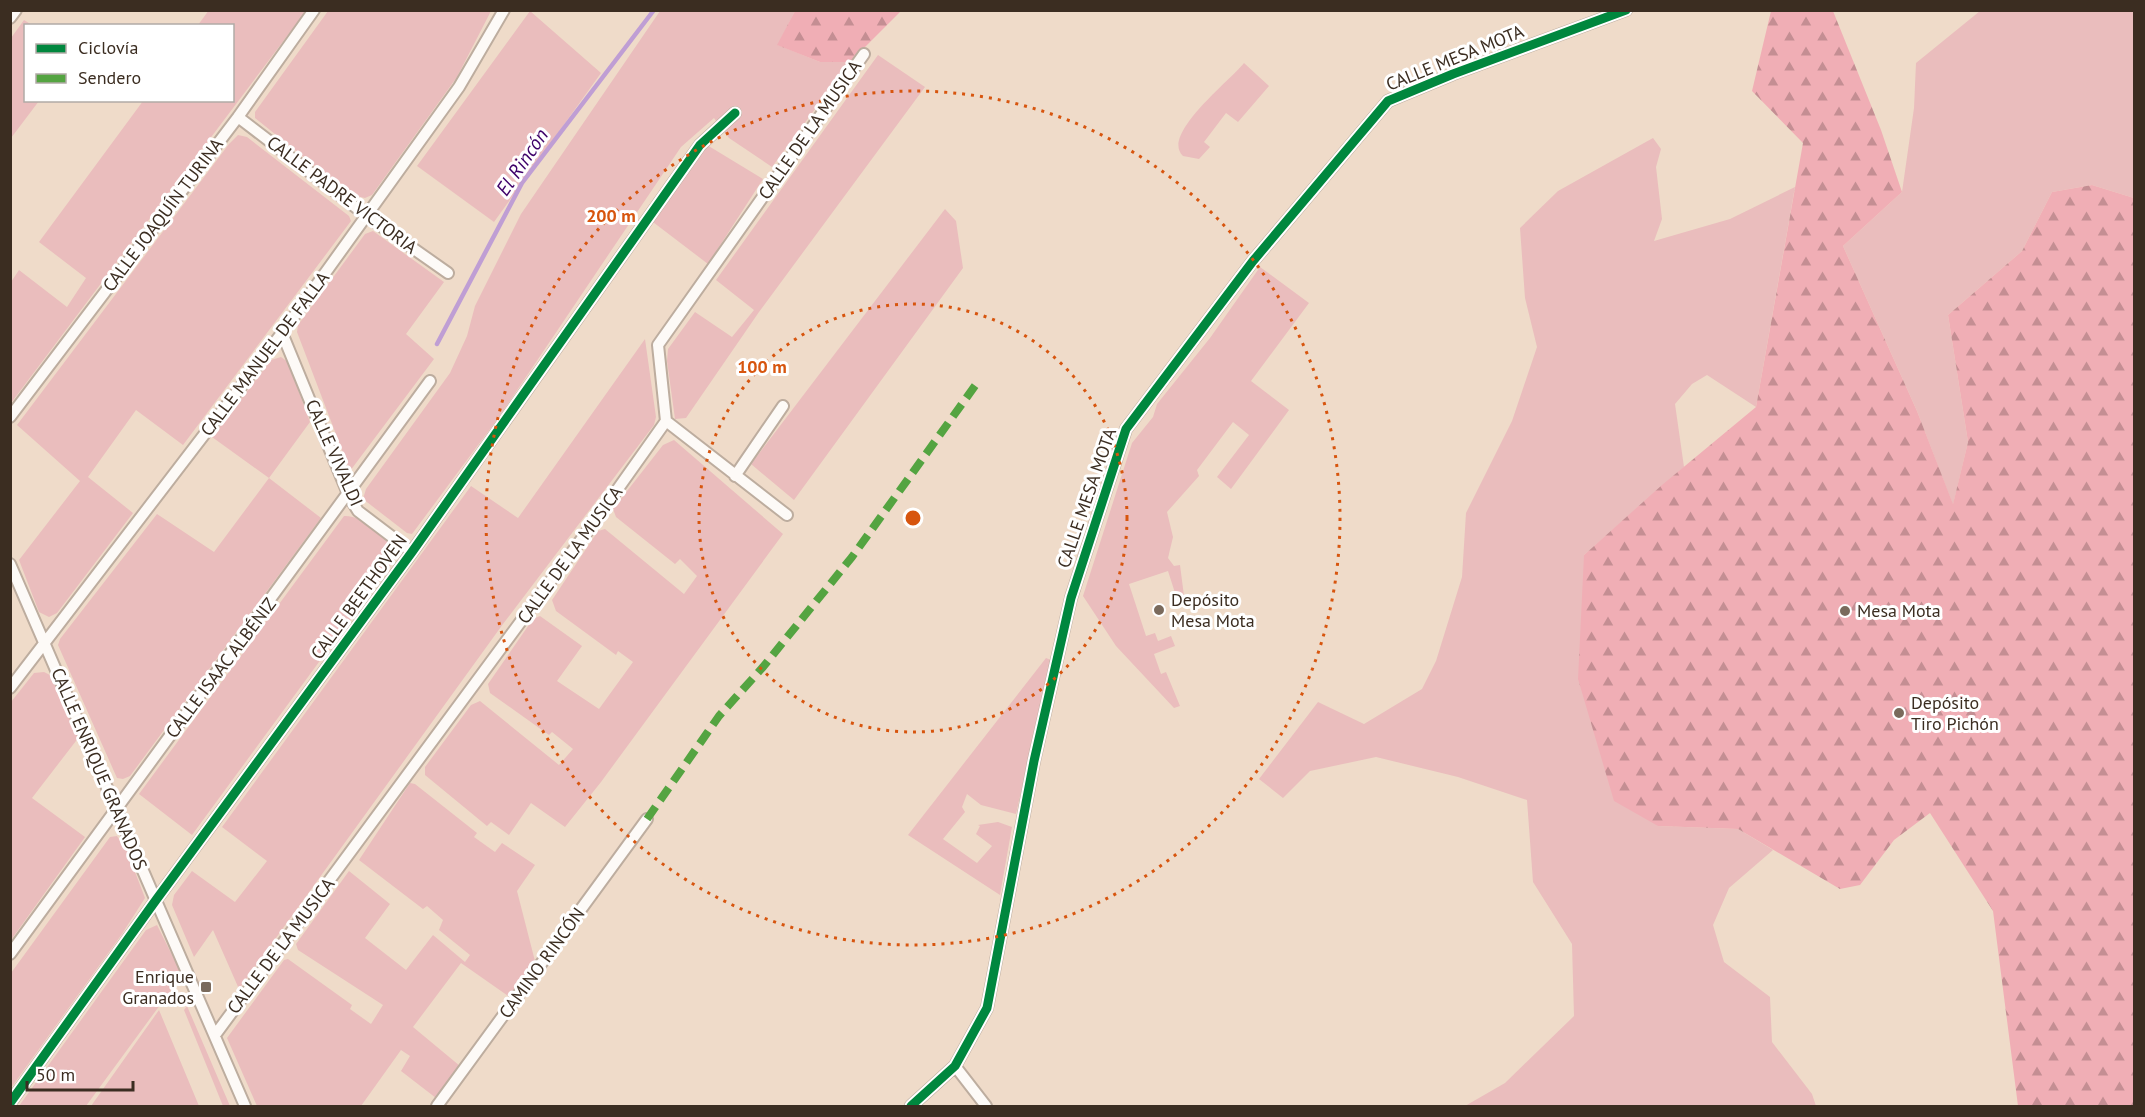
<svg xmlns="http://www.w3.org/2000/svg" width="2145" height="1117" font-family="'PT Sans',sans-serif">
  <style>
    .green { fill: #eabdbd }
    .forest { fill: url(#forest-firs) }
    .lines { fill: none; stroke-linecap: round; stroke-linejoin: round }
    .stream { stroke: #bf9ed4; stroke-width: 4.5 }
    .street-casing { stroke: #bdad9f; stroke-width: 14 }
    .street { stroke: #fdfaf7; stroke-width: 10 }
    .quiet { stroke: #54a441; stroke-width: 8; stroke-dasharray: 15 8; stroke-linecap: butt }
    .cycleway-casing { stroke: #fff; stroke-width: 13 }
    .cycleway { stroke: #00873e; stroke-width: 9 }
    .ring { fill: none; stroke: #d7550e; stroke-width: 3; stroke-dasharray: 3 6 }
    .poi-dot { fill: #7a6a5c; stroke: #fff; stroke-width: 2 }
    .labels { text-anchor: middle; stroke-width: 6; stroke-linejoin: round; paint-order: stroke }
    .street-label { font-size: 18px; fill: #3b2d21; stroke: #fff }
    .poi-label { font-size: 18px; fill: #3b2d21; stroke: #fff; text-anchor: start }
    .water-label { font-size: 20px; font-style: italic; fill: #3e0069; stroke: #fff }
    .centre { fill: #d7550e; stroke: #fff; stroke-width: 3 }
    .ring-label { font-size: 18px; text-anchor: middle; font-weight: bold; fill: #d7550e; stroke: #fff; stroke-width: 6; stroke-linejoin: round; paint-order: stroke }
  </style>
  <defs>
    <pattern id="forest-firs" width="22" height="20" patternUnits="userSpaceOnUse" patternTransform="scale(1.5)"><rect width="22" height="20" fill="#f0aeb5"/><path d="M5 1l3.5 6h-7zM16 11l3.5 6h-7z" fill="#c48e93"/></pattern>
  </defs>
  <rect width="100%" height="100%" fill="#efdbc9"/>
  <!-- green -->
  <path class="green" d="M 209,10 L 306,11 L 11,403 L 11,282 L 19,270 L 67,307 L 86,278 L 39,242 L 143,101 L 232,100 L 232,26 L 198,25 Z
    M 328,11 L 491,11 L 457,77 L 372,195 L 365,198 L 351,195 L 255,118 L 255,112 Z
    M 530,11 L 601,73 L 494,222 L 417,166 Z
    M 660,11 L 795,11 L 778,45 L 820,62 L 850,62 L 772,167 L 729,138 L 714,118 L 681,147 L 499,417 L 412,534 L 407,533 L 363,499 L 366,489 L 450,373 L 467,336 L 475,306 L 521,214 Z
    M 1980,11 L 2134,11 L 2134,198 L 2092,185 L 2052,192 L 2022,251 L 1948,315 L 1968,442 L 1953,505 L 1917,411 L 1843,246 L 1902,192 L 1914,108 L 1916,63 Z
    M 24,20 L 32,25 L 26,26 L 26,100 L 39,101 L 11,138 L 11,38 Z
    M 878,55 L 925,87 L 759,312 L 686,418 L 675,419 L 667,361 L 668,349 L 695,312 L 732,337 L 754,310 L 716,280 Z
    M 1244,63 L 1269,86 L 1238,122 L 1226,113 L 1204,142 L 1210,147 L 1199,159 L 1183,156 C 1160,135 1231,80 1244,63 Z
    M 238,135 L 247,137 L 349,216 L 351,221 L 183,445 L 136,410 L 88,477 L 133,513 L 57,613 L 49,617 L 39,612 L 19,560 L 80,481 L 17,425 L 229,144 Z
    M 1653,138 L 1661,149 L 1656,167 L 1662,219 L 1654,241 L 1730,219 L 1795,187 L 1756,407 L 1707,375 L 1692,384 L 1675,404 L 1684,467 L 1584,555 L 1658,826 L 1738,829 L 1773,850 L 1729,888 L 1713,925 L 1724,962 L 1770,997 L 1772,1042 L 1812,1094 L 1816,1106 L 1465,1106 L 1505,1083 L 1574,1016 L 1572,944 L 1533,882 L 1527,800 L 1458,777 L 1376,757 L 1310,771 L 1283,798 L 1259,779 L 1318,702 L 1364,724 L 1422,689 L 1436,661 L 1462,577 L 1466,513 L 1512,421 L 1537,347 L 1525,298 L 1520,228 L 1558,191 Z
    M 707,145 L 763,179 L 708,264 L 649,219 Z
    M 945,209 L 956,221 L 963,268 L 794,500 L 751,464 Z
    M 373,231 L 444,282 L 406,334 L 434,359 L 350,471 L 297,332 L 298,325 L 365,234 Z
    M 1260,267 L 1309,303 L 1251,381 L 1289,410 L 1231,489 L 1217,477 L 1249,435 L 1233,422 L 1197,470 L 1199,476 L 1167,512 L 1173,537 L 1168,558 L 1174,566 L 1180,565 L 1184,596 L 1176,596 L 1168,571 L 1129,584 L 1146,636 L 1155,633 L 1158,641 L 1171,636 L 1175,646 L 1154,654 L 1161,674 L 1166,672 L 1180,706 L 1174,708 L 1116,646 L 1083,596 L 1132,443 L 1153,417 L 1157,404 L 1210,338 Z
    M 645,339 L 656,417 L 654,425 L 503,624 L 239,989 L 213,930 L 194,957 L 172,905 L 174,895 L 192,871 L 235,902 L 267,861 L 222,827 L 471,486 L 518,518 Z
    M 281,357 L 288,362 L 310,422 L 269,478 L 321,518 L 130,776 L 123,779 L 117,778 L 58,645 L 60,639 L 157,514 L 214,552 L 269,478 L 212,437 L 271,360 Z
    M 674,440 L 783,534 L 601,782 L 565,827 L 531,803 L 509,835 L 491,822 L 487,826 L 425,775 L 425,767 L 471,705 L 480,701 L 559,765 L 573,749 L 552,732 L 549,735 L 490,693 L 488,684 L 533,619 L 540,616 L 582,646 L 557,681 L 599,709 L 633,662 L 618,651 L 616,655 L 556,611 L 552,600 L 598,531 L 605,529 L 684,594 L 697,576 L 680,559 L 675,564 L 616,517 L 613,509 L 663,445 Z
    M 344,516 C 362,515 392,537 399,553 L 192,835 L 139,794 Z
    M 1046,658 L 1051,660 L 1016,814 L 981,805 L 967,794 L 962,807 L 965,812 L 943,839 L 977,863 L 992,846 L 976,834 L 980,826 L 978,825 L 998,822 L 1012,827 L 1000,895 L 908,835 Z
    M 44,672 L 52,676 L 79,737 L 32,798 L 85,837 L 11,940 L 11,702 L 34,673 Z
    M 410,783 L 415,784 L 477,833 L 474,837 L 495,852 L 502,843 L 535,865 L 517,891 L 536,965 L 511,998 L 461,963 L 413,1027 L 460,1066 L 436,1098 L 401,1071 L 410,1056 L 401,1050 L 361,1106 L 257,1106 L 227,1038 L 284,960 L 288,959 L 352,1005 L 350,1009 L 371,1024 L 383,1005 L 298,950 L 296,944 L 349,871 L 390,904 L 365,938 L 406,970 L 433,935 L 465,962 L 470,955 L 439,930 L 443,920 L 427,906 L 423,909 L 359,860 Z
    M 117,836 L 127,851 L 145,898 L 122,934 L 11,1088 L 11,973 L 110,837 Z
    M 157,925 L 182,975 L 86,1106 L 19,1106 L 146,930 Z
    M 187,1006 L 230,1106 L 223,1106 L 184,1010 Z
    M 159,1010 L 199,1106 L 91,1106 Z"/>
  <!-- forest -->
  <path class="forest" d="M 795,11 L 901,11 L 850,62 L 820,62 L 777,45 Z
    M 1771,11 L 1833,11 L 1881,130 L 1902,192 L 1843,246 L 1917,411 L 1953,504 L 1968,442 L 1948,315 L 2022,251 L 2052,192 L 2092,185 L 2134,198 L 2134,1106 L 2018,1106 L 1993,911 L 1930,813 L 1894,840 L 1860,885 L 1840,889 L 1738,829 L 1658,826 L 1614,801 L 1578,679 L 1584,555 L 1662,485 L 1756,407 L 1803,143 L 1752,91 Z"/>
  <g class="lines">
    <!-- stream -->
    <path class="stream" d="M 437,344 L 522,183 L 654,10"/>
    <!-- street casing -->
    <g class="street-casing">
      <path id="street" d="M 10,18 L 16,10
        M 238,117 L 367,216 L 448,273
        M 282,333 L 349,496 L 358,511 L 412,552
        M 10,417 L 238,117 L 314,10
        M 666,421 L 787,515
        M 735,476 L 783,406
        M 10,564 L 245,1106
        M 10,688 L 282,333 L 459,87 L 504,10
        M 10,954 L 430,381
        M 215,1035 L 598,517 L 666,421 L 658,345 L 864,54
        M 955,1066 L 986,1106
        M 10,1103 L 156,900 L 412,552 L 700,145 L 735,113
        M 437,1106 L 647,819
        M 911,1106 L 955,1066 L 987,1008 L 1034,761 L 1071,598 L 1126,429 L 1253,261 L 1388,101 L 1453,74 L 1626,10"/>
    </g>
    <!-- street -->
    <use href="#street" class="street"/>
    <!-- quiet -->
    <path class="quiet" d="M 647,819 L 719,716 L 763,667 L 852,557 L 977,383"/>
    <!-- cycleway casing -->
    <g class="cycleway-casing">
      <path id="cycleway" d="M 10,1103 L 156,900 L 412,552 L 700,145 L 735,113
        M 911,1106 L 955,1066 L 987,1008 L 1034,761 L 1071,598 L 1126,429 L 1253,261 L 1388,101 L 1453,74 L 1626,10"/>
    </g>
    <!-- cycleway -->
    <use href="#cycleway" class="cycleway"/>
  </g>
  <!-- distance rings -->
  <g class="ring">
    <circle cx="913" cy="518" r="214"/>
    <circle cx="913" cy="518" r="427"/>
  </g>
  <!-- markers -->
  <g class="poi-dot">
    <circle cx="1159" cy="610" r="6"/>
    <circle cx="1845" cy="611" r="6"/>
    <circle cx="1899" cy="713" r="6"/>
    <rect x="200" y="981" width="12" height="12" rx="3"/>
  </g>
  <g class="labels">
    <!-- street labels -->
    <g class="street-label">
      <text transform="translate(1455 58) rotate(-22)" y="6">CALLE MESA MOTA</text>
      <text transform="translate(810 130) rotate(-55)" y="6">CALLE DE LA MUSICA</text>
      <text transform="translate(342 195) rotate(37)" y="6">CALLE PADRE VICTORIA</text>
      <text transform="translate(163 215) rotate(-53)" y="6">CALLE JOAQUÍN TURINA</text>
      <text transform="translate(265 354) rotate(-53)" y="6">CALLE MANUEL DE FALLA</text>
      <text transform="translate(334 453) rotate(66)" y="6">CALLE VIVALDI</text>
      <text transform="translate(1087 498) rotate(-71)" y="6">CALLE MESA MOTA</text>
      <text transform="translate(570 555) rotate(-54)" y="6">CALLE DE LA MUSICA</text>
      <text transform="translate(359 597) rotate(-54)" y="6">CALLE BEETHOVEN</text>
      <text transform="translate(221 668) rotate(-53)" y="6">CALLE ISAAC ALBÉNIZ</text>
      <text transform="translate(99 769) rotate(67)" y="6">CALLE ENRIQUE GRANADOS</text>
      <text transform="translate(281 946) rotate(-53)" y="6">CALLE DE LA MUSICA</text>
      <text transform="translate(542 963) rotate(-54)" y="6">CAMINO RINCÓN</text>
    </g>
    <!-- poi labels -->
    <g class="poi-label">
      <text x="1171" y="606">Depósito<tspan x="1171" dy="21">Mesa Mota</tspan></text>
      <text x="1857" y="617">Mesa Mota</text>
      <text x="1911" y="709">Depósito<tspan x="1911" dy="21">Tiro Pichón</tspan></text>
      <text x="194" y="983" text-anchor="end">Enrique<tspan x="194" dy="21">Granados</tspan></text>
    </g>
    <!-- water labels -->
    <g class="water-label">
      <text transform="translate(522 162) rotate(-56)" y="7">El Rincón</text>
    </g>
  </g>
  <circle cx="913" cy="518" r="9" class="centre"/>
  <g class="ring-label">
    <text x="611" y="222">200 m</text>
    <text x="762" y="373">100 m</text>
  </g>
  <!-- border -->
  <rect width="2145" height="1117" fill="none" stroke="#3b2d21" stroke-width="24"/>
  <!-- legend -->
  <rect x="24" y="24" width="210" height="78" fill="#ffffff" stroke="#b1aba6" stroke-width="1.5"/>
  <rect x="36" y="44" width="30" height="9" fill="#00873e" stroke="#b1aba6" stroke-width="1.5"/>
  <text x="78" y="54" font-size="18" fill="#3b2d21">Ciclovía</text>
  <rect x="36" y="74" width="30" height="9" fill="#54a441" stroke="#b1aba6" stroke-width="1.5"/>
  <text x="78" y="84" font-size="18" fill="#3b2d21">Sendero</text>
  <!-- scale -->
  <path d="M27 1081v9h106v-9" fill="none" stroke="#3b2d21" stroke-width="3"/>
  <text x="36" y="1081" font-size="18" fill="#3b2d21" stroke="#ffffff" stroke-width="4.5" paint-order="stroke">50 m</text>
</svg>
